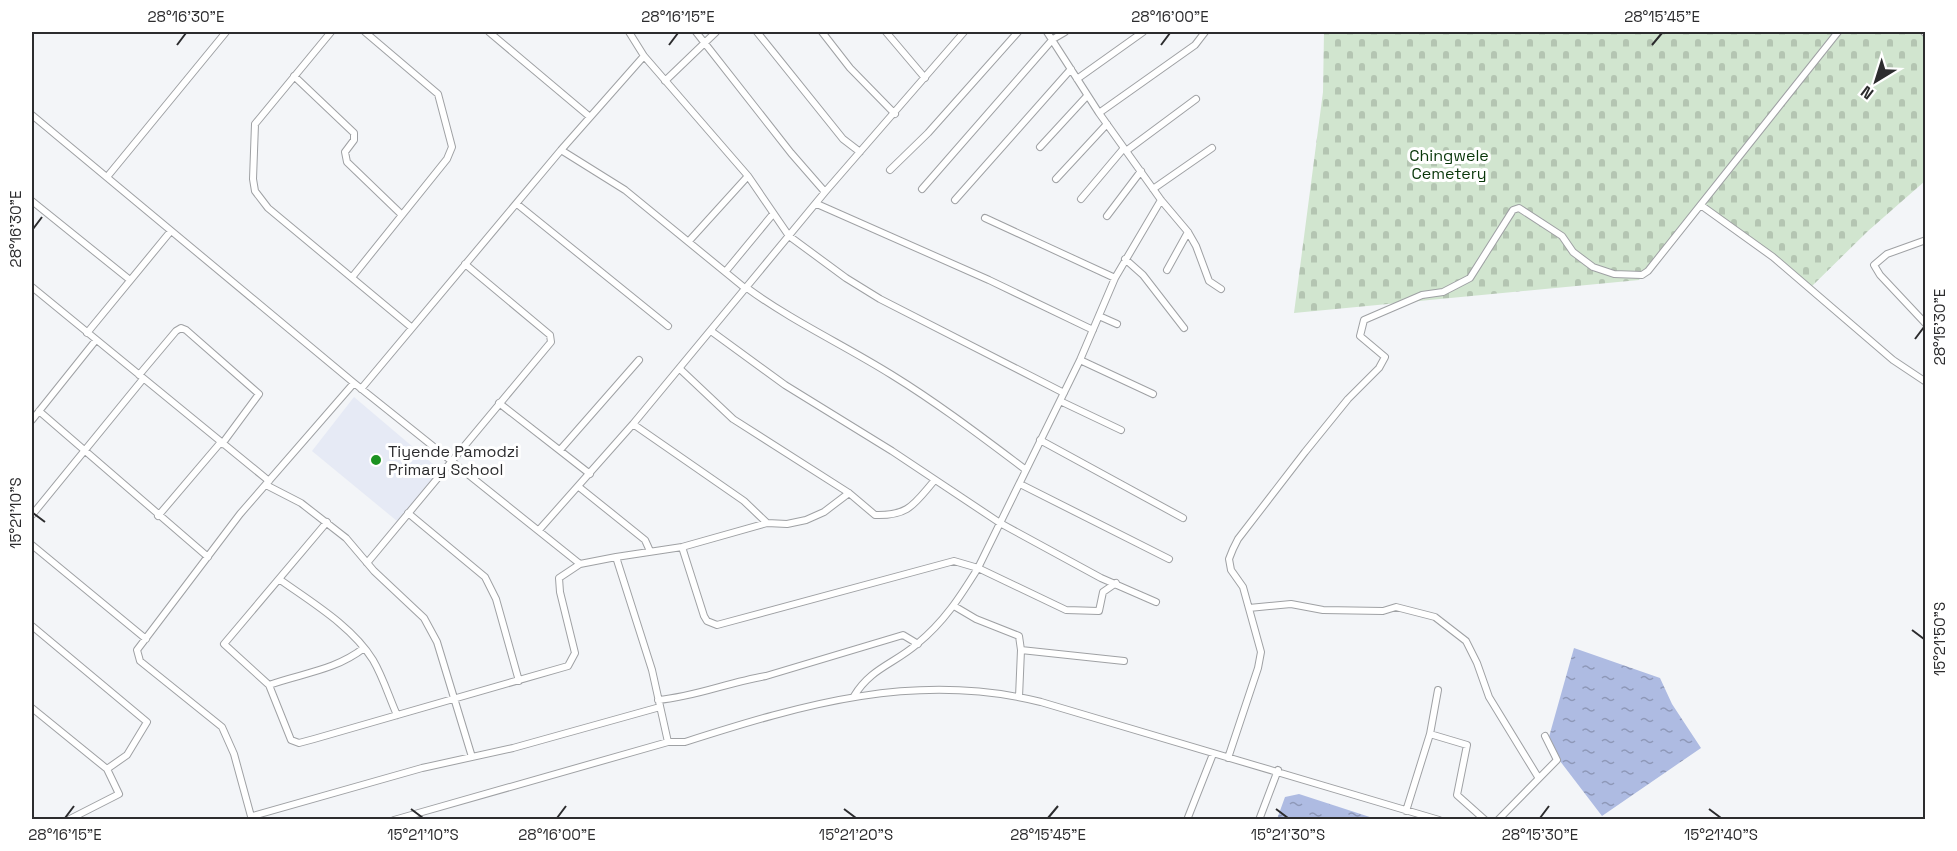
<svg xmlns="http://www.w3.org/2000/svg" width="1957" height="851" font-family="'Space Grotesk',sans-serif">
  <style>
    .built { fill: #e6eaf5 }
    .cemetery { fill: url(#cemetery-stones) }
    .water { fill: url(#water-ripples) }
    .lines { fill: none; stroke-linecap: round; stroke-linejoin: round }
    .minor-casing { stroke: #9fa1a4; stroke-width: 8 }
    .minor { stroke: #fff; stroke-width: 6 }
    .ticks { fill: none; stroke: #2c2c2e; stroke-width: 2 }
    .poi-dot { fill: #1b9220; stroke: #fff; stroke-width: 2 }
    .labels { text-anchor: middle; stroke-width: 6; stroke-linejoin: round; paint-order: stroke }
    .park-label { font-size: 16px; fill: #09370a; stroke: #fff }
    .poi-label { font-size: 16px; fill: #2c2c2e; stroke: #fff; text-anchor: start }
    .neatline { fill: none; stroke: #2c2c2e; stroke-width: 2 }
    .ticks-label { font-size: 15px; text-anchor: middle; fill: #2c2c2e }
  </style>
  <defs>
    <pattern id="cemetery-stones" width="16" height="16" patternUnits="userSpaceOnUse" patternTransform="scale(1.5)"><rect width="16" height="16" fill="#d1e5cf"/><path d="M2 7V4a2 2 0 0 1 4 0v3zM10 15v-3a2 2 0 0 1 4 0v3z" fill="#b4c5b2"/></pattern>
    <pattern id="water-ripples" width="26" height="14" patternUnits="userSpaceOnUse" patternTransform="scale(1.5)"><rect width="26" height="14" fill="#aebbe2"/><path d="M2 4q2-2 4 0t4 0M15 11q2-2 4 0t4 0" fill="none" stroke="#8e98b8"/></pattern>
  </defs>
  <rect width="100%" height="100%" fill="#f3f5f8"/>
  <!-- built -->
  <path class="built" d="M 354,397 L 440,470 L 397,521 L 312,451 Z"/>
  <!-- cemetery -->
  <path class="cemetery" d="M 1324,32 L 1925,32 L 1925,181 L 1868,231 L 1810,288 L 1699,205 L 1639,280 L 1294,313 L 1323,92 Z"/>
  <!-- water -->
  <path class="water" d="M 1574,648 L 1660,678 L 1672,704 L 1701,748 L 1602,816 L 1547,744 Z
    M 1299,794 L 1376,819 L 1277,819 L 1285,797 Z"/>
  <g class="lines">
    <!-- minor casing -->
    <g class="minor-casing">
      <path id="minor" d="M 331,32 L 255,124 L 253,179 L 255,191 L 268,208 L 411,327
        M 489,32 L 590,117
        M 629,32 L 644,56 L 748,176 L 789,236 L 846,278 L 880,299 L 1064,393
        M 696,32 L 791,153 L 825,192
        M 757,32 L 843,139 L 860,152
        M 822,32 L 850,68 L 895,114
        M 886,32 L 925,78
        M 1047,32 L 1099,113 L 1161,200 L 1188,232 L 1196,246 L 1209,281 L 1221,289
        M 1924,32 L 1926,34
        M 294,76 L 354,133 L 354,140 L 345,152 L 347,162 L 402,215
        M 1077,79 L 1143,32
        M 665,81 L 716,32
        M 1099,113 L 1195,45 L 1205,32
        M 32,115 L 354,383 L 580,564
        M 1040,147 L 1087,96
        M 561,150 L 625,190 L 746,289
        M 1126,151 L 1196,99
        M 890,170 L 928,133 L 1018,32
        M 107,177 L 226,32
        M 1056,179 L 1107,124
        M 922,189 L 1053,39 L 1065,32
        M 1153,189 L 1212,148
        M 1081,199 L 1124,148
        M 955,200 L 1071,69
        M 32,201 L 130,280
        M 517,204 L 668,326
        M 817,204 L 989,280 L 1093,330
        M 1702,206 L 1773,257 L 1893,360 L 1926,382
        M 1107,216 L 1141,171
        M 985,218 L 1115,278
        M 1926,240 L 1887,254 L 1874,265 L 1880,275 L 1926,324
        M 689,241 L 748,176
        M 1125,259 L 1143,275 L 1184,328
        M 1167,270 L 1188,232
        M 726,271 L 773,214
        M 353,276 L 447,159 L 452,147 L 438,94 L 365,32
        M 32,287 L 269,481
        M 747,288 C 792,321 844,345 892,375 C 939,404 982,437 1026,470
        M 1099,316 L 1117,324
        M 711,331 L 785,385 L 892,451 L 1000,523 L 1101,578 L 1156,602
        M 87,333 L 170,232
        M 1080,360 L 1153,394
        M 680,369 L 733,419 L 849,493 L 875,515 C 909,516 914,504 934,481
        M 139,375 L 176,331 L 181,328 L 186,330 L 259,394 L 222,444
        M 361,389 L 561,150 L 644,56
        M 1060,401 L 1121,430
        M 499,403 L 590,474
        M 39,411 L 208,557
        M 32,420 L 96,340
        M 633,424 L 744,501 L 767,523
        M 1040,440 L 1183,518
        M 560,450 L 639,360
        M 1020,484 L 1169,559
        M 266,485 L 301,503 L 346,538 L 374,571 L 424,618 L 437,642 L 472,757
        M 579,487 L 645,540 L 650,551
        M 408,513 L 485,577 L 496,599 L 519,681
        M 32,515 L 143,379
        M 158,516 L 221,442
        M 327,522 L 224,644 L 269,685 L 291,740 L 299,743 L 314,739 L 568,666 L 575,653 L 560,592 L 559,578 L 580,564 L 616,557 L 652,670 L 668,742
        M 539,530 L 633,424 L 825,192 L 964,32
        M 32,545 L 146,639
        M 682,547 L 704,616 L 707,621 L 717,625 L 954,561 L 978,568 L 1066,610 L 1099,611 L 1103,592 L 1116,583
        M 616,557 L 682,547 L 767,523 L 787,524 L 806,520 L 824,512 L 849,493
        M 367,563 L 551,342 L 550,335 L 465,264
        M 279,579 C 311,602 352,626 373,660 C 383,677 389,697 397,715
        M 954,606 L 976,619 L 1019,636 L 1021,650 L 1019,697
        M 1249,608 L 1291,604 L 1323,610 L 1383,611 L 1396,607 L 1435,617 L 1466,641 L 1477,663 L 1489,697 L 1538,777
        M 32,626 L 147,722 L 127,755 L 107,769
        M 1021,650 L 1124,661
        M 269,685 C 302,673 334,671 364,648
        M 854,696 C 871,668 894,664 917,644 C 944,622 960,597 978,568 L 1080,360 L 1115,278 L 1161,200
        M 658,700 C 695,697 729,682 766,676 L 903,635 L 918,644
        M 32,708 L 107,769 L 119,794 L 68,820
        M 1430,734 L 1467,745 L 1457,795 L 1485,820
        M 1228,758 L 1258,668 L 1261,652 L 1243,587 L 1231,570 L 1229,559 L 1233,549 L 1238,539 L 1305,452 L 1348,399 L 1379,368 L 1385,357 L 1360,336 L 1364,320 L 1422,295 L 1443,292 L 1470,278 L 1513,210 L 1519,208 L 1562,236 L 1573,252 L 1593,267 L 1614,274 L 1642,275 L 1648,271 L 1838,32
        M 1406,811 L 1430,734 L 1438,690
        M 253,816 L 422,768 L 513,748 L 660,707
        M 252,820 L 234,754 L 222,727 L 140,661 L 137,650 L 240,514 L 354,383
        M 394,820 L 668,742 L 685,742 C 804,704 916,671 1041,702 L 1439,820
        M 1187,820 L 1213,754
        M 1259,820 L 1278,770
        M 1498,820 L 1557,760 L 1545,736"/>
    </g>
    <!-- minor -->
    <use href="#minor" class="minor"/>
  </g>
  <!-- ticks -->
  <path class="ticks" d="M 177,45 L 186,33M 669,45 L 678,33M 1161,45 L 1170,33M 1652,45 L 1662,33M 33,229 L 42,217M 1915,339 L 1924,327M 33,513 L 45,522M 1912,630 L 1924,639M 411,809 L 423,818M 844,809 L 856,818M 1276,809 L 1288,818M 1709,809 L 1721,818M 65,818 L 74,806M 557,818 L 566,806M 1048,818 L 1058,806M 1540,818 L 1549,806"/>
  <!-- markers -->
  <circle class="poi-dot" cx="376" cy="460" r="6"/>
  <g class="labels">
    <!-- park labels -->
    <g class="park-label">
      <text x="1449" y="161">Chingwele<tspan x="1449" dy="18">Cemetery</tspan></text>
    </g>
    <!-- poi labels -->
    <g class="poi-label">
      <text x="388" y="457">Tiyende Pamodzi<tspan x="388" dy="18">Primary School</tspan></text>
    </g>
  </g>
  <!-- border -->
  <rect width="1957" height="851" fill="none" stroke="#ffffff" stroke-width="66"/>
  <!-- north arrow -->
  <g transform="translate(1876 81) rotate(218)" stroke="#ffffff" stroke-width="4.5" paint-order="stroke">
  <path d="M0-4.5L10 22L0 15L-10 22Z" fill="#2c2c2e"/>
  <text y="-9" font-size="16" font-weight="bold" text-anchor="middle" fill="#2c2c2e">N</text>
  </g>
  <rect x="33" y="33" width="1891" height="785" class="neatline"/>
  <g class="ticks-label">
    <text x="186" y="22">28°16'30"E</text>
    <text x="678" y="22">28°16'15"E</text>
    <text x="1170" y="22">28°16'00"E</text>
    <text x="1662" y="22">28°15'45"E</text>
    <text transform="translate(16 229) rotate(-90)" y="5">28°16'30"E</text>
    <text transform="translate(1940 327) rotate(-90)" y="5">28°15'30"E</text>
    <text transform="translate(16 513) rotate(-90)" y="5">15°21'10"S</text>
    <text transform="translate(1940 639) rotate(-90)" y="5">15°21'50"S</text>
    <text x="65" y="840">28°16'15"E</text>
    <text x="423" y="840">15°21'10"S</text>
    <text x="557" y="840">28°16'00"E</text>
    <text x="856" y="840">15°21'20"S</text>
    <text x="1048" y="840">28°15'45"E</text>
    <text x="1288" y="840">15°21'30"S</text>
    <text x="1540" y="840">28°15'30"E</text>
    <text x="1721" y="840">15°21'40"S</text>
  </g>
</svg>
